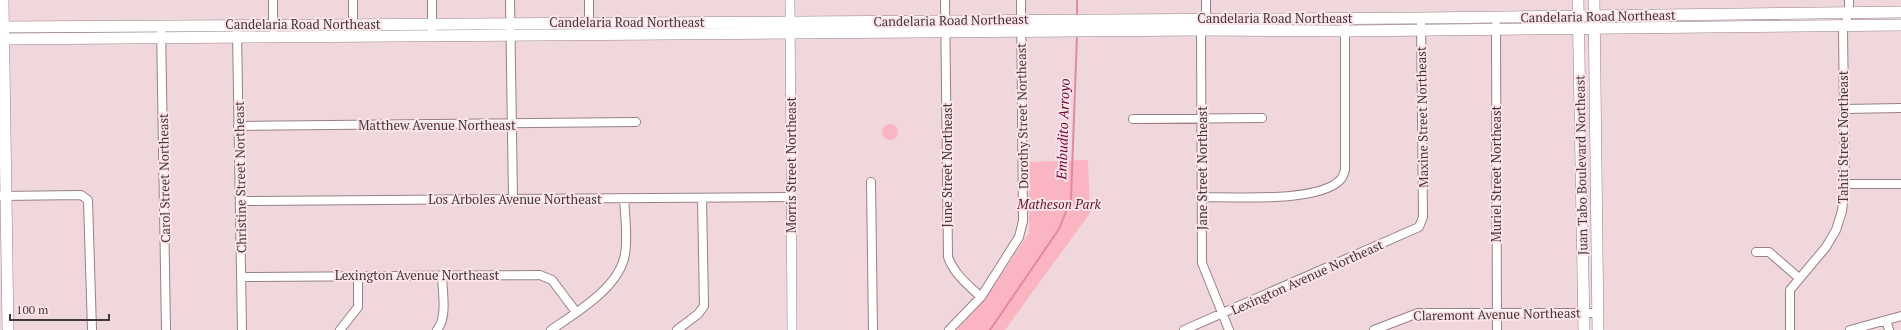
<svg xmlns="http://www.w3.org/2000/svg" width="1901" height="330" font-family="'PT Serif',serif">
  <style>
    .green { fill: #fbb4c2 }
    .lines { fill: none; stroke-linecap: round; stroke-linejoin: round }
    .stream { stroke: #e28a9e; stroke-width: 2 }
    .minor-casing { stroke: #988286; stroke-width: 10 }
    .tertiary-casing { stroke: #988286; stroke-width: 10 }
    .secondary-casing { stroke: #988286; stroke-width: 12 }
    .minor { stroke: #fff; stroke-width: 8 }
    .tertiary { stroke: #fff; stroke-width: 9 }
    .secondary { stroke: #fff; stroke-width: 11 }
    .labels { text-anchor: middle; stroke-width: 4; stroke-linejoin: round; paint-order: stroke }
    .street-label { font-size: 13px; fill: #42383a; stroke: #fde4e9 }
    .park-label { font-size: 13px; font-style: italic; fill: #63142f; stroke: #fde4e9 }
    .water-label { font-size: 14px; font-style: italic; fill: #720432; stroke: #fde4e9 }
  </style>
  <rect width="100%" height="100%" fill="#f0d7dc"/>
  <!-- green -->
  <path class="green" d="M882 132a8 8 0 1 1 16 0a8 8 0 1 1-16 0Z
    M 1088,160 L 1090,213 L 1005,330 L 957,330 L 985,299 L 1029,233 L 1029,162 Z"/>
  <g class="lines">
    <!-- stream -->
    <path class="stream" d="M 1077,17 L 1077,0
      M 990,330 L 1059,229 L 1071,199 L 1077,35"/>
    <!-- minor casing -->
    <g class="minor-casing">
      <path id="minor" d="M 273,0 L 273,29
        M 510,0 L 513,198
        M 945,0 L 948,257 C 954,274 968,285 981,297
        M 1206,0 L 1206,18 L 1201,30 L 1202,263 L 1229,330
        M 1496,25 L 1497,330
        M 161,26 L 166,330
        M 589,27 L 589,0
        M 353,29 L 353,0
        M 237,33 L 242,330
        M 432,36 L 432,0
        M 1844,109 L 1901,108
        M 1133,119 L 1262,118
        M 238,126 L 636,122
        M 871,182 L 873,330
        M 1845,184 L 1901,184
        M 0,196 L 81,195 L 88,200 L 92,330
        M 1203,197 C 1233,197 1321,203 1341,179 C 1343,177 1344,173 1345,170 L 1345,18
        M 240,201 L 791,197
        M 1756,252 L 1769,252 L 1799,278
        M 241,277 L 540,275 L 552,280 L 576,312
        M 1886,320 L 1889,330
        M 340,330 L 358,307 L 358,276
        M 437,330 C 448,317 442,290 442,275
        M 551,330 C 577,312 620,287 625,254 C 628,237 625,216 624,198
        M 677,330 L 698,314 L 704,306 L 702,198
        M 949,330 L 981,297 L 1019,237 L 1023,221 L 1021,0
        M 1184,330 L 1419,227 L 1423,217 L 1421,18
        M 1374,330 L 1418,313 L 1598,313
        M 1790,330 L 1790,290 L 1826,247 L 1836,230 L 1842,211 L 1845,184 L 1843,30 L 1849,13 L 1849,0
        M 1850,330 L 1901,316"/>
    </g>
    <!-- tertiary casing -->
    <g class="tertiary-casing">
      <path id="tertiary" d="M 790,0 L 792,330"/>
    </g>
    <!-- secondary casing -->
    <g class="secondary-casing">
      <path id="secondary" d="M 3,0 L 8,330
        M 1578,0 L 1584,330
        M 1594,0 L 1598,330
        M 0,27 L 1421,18 L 1901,12
        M 0,39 L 1201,30 L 1345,31 L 1901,25"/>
    </g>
    <!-- minor -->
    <use href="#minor" class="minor"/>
    <!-- tertiary -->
    <use href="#tertiary" class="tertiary"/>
    <!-- secondary -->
    <use href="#secondary" class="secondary"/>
  </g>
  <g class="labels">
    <!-- street labels -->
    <g class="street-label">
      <text transform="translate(1598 16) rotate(-1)" y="5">Candelaria Road Northeast</text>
      <text x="1275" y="23">Candelaria Road Northeast</text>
      <text transform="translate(951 20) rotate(-1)" y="5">Candelaria Road Northeast</text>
      <text x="627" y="27">Candelaria Road Northeast</text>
      <text x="303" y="29">Candelaria Road Northeast</text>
      <text transform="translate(1022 116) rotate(-91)" y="5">Dorothy Street Northeast</text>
      <text transform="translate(1422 117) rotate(-91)" y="5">Maxine Street Northeast</text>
      <text x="437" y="130">Matthew Avenue Northeast</text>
      <text transform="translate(1843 137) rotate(-90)" y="5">Tahiti Street Northeast</text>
      <text transform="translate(791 165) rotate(-90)" y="5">Morris Street Northeast</text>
      <text transform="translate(947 165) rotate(-90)" y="5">June Street Northeast</text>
      <text transform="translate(1581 165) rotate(-91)" y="5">Juan Tabo Boulevard Northeast</text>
      <text transform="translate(1202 168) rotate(-90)" y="5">Jane Street Northeast</text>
      <text transform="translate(1496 174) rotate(-90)" y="5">Muriel Street Northeast</text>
      <text transform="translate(240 177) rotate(-91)" y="5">Christine Street Northeast</text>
      <text transform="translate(164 178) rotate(-91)" y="5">Carol Street Northeast</text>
      <text x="515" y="204">Los Arboles Avenue Northeast</text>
      <text x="417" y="280">Lexington Avenue Northeast</text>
      <text transform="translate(1307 277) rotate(-24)" y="5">Lexington Avenue Northeast</text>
      <text transform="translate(1497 314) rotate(-1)" y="5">Claremont Avenue Northeast</text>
    </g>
    <!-- park labels -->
    <g class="park-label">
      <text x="1059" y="209">Matheson Park</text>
    </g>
    <!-- water labels -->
    <g class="water-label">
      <text transform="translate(1063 129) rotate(-88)" y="5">Embudito Arroyo</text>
    </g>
  </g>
  <!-- scale -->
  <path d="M10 314v6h99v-6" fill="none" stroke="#42383a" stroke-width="2"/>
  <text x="16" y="314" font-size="12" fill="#42383a" stroke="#fde4e9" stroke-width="3" paint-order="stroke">100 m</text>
</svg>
